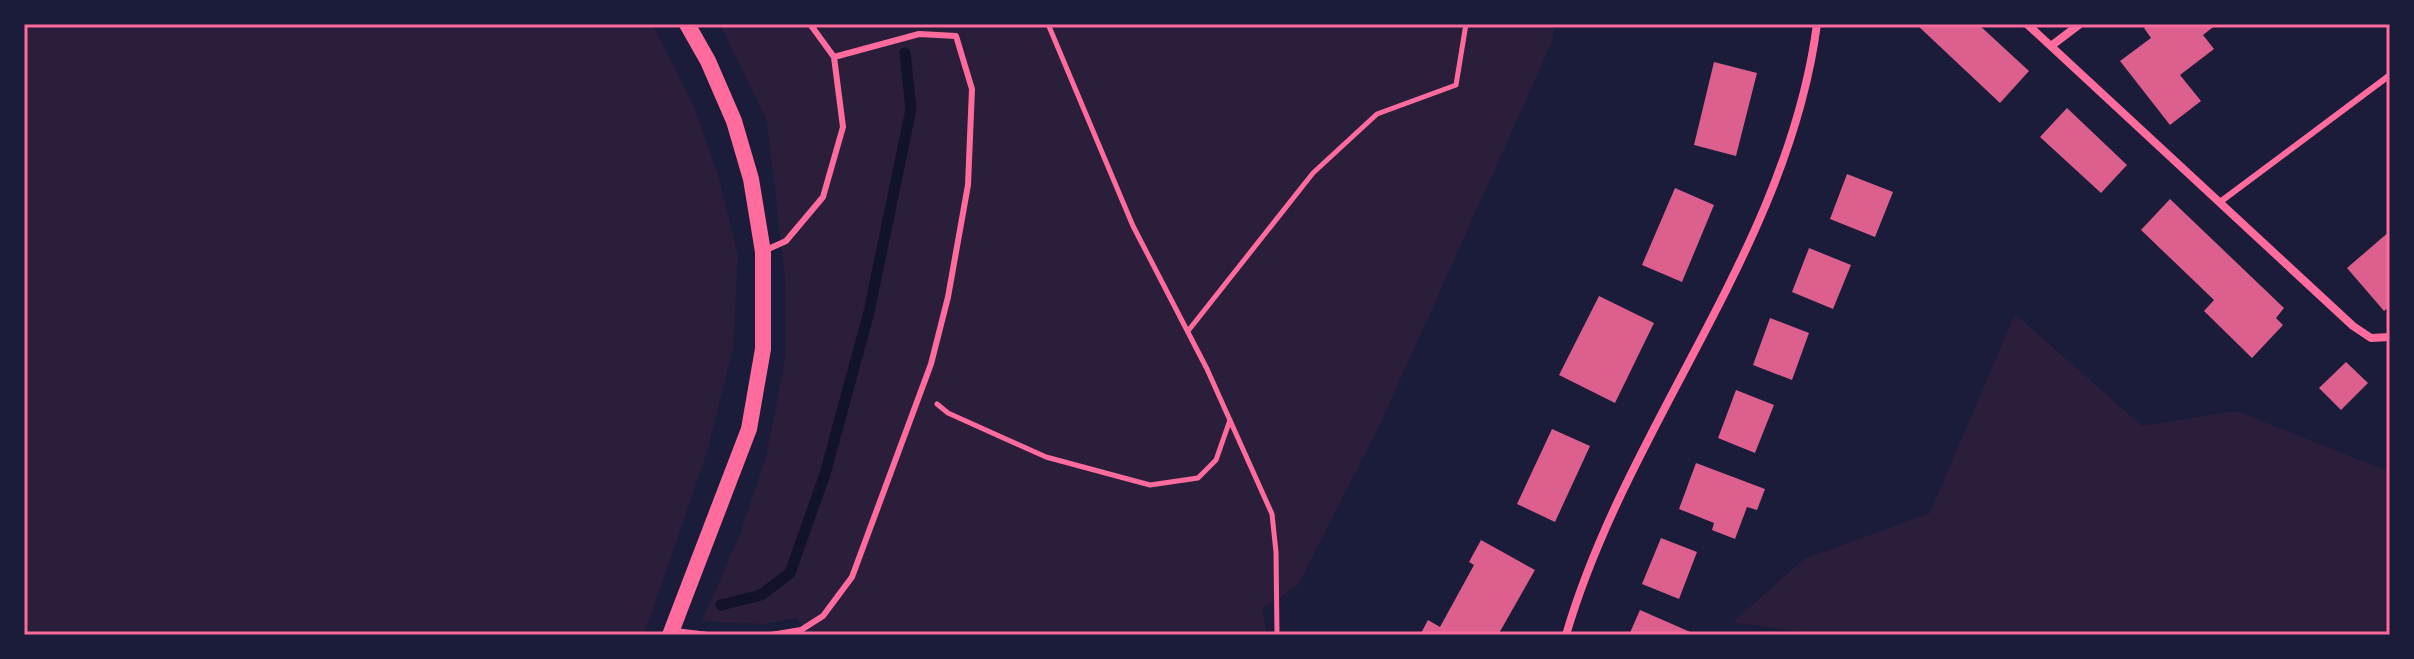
<svg xmlns="http://www.w3.org/2000/svg" width="2414" height="659" font-family="'Open Sans',sans-serif">
  <style>
    .green { fill: #2a1e3b }
    .lines { fill: none; stroke-linecap: round; stroke-linejoin: round }
    .stream { stroke: #12122b; stroke-width: 11 }
    .building { fill: #dd5f8e }
    .path { stroke: #ff6b9d; stroke-width: 5 }
    .service { stroke: #ff6b9d; stroke-width: 6 }
    .minor { stroke: #ff6b9d; stroke-width: 8 }
    .secondary { stroke: #ff6b9d; stroke-width: 16 }
    .neatline { fill: none; stroke: #ff6b9d; stroke-width: 3 }
  </style>
  <rect width="100%" height="100%" fill="#1b1b3a"/>
  <!-- green -->
  <path class="green" d="M 24,24 L 652,24 L 693,104 L 719,178 L 738,256 L 733,348 L 706,455 L 644,635 L 24,635 Z
    M 720,24 L 1555,24 L 1552,42 L 1382,420 L 1298,585 L 1262,609 L 1267,635 L 809,635 L 797,618 L 763,624 L 702,621 L 740,534 L 766,457 L 786,354 L 785,280 L 767,121 Z
    M 2015,314 L 2142,426 L 2236,411 L 2390,472 L 2390,635 L 1808,635 L 1802,632 L 1733,622 L 1804,559 L 1930,513 Z"/>
  <g class="lines">
    <!-- stream -->
    <path class="stream" d="M 721,605 L 761,595 L 790,573 L 825,474 L 869,312 L 911,109 L 905,53"/>
  </g>
  <!-- building -->
  <path class="building" d="M 1916,24 L 1978,24 L 2029,71 L 2000,103 Z
    M 2149,24 L 2217,24 L 2203,35 L 2214,49 L 2180,75 L 2201,101 L 2170,125 L 2120,61 L 2151,38 L 2144,28 Z
    M 1714,62 L 1757,73 L 1736,156 L 1694,145 Z
    M 2067,108 L 2127,165 L 2101,193 L 2040,137 Z
    M 1847,174 L 1893,192 L 1875,237 L 1830,219 Z
    M 1675,188 L 1714,205 L 1682,282 L 1642,265 Z
    M 2170,199 L 2284,308 L 2276,318 L 2283,325 L 2252,358 L 2204,311 L 2214,300 L 2141,230 Z
    M 2390,231 L 2390,306 L 2384,311 L 2347,268 Z
    M 1809,248 L 1851,265 L 1833,309 L 1792,292 Z
    M 1599,296 L 1654,323 L 1615,403 L 1559,375 Z
    M 1770,318 L 1809,333 L 1792,380 L 1753,365 Z
    M 2346,362 L 2368,383 L 2341,410 L 2319,388 Z
    M 1736,390 L 1774,405 L 1755,453 L 1718,438 Z
    M 1552,429 L 1590,446 L 1555,522 L 1517,504 Z
    M 1696,463 L 1765,489 L 1757,510 L 1747,507 L 1735,539 L 1712,530 L 1714,523 L 1679,509 Z
    M 1661,538 L 1697,552 L 1679,599 L 1642,584 Z
    M 1481,540 L 1535,570 L 1498,635 L 1420,635 L 1428,620 L 1440,627 L 1474,565 L 1469,562 Z
    M 1640,610 L 1672,624 L 1697,635 L 1629,635 Z"/>
  <g class="lines">
    <!-- path -->
    <path class="path" d="M 1048,24 L 1133,226 L 1207,369 L 1272,514 L 1276,552 L 1277,635
      M 1188,331 L 1313,173 L 1377,114 L 1456,85 L 1466,24
      M 937,404 L 948,413 L 1046,457 L 1150,485 L 1198,478 L 1216,460 L 1230,420"/>
    <!-- service -->
    <path class="service" d="M 2220,202 L 2390,75
      M 766,250 L 786,241 L 823,197 L 843,127 L 834,57 L 810,24
      M 675,631 L 708,635
      M 771,635 L 801,630 L 823,616 L 852,577 L 931,364 L 948,297 L 968,185 L 972,89 L 956,36 L 919,34 L 834,57"/>
    <!-- minor -->
    <path class="minor" d="M 2027,24 L 2353,326 L 2371,338 L 2390,337
      M 2051,46 L 2080,24
      M 1566,635 C 1628,423 1788,247 1817,24"/>
    <!-- secondary -->
    <path class="secondary" d="M 670,635 L 749,429 L 763,349 L 763,252 L 751,179 L 734,121 L 708,61 L 687,24"/>
  </g>
  <!-- border -->
  <rect width="2414" height="659" fill="none" stroke="#1b1b3a" stroke-width="52"/>
  <rect x="26" y="26" width="2362" height="607" class="neatline"/>
</svg>
